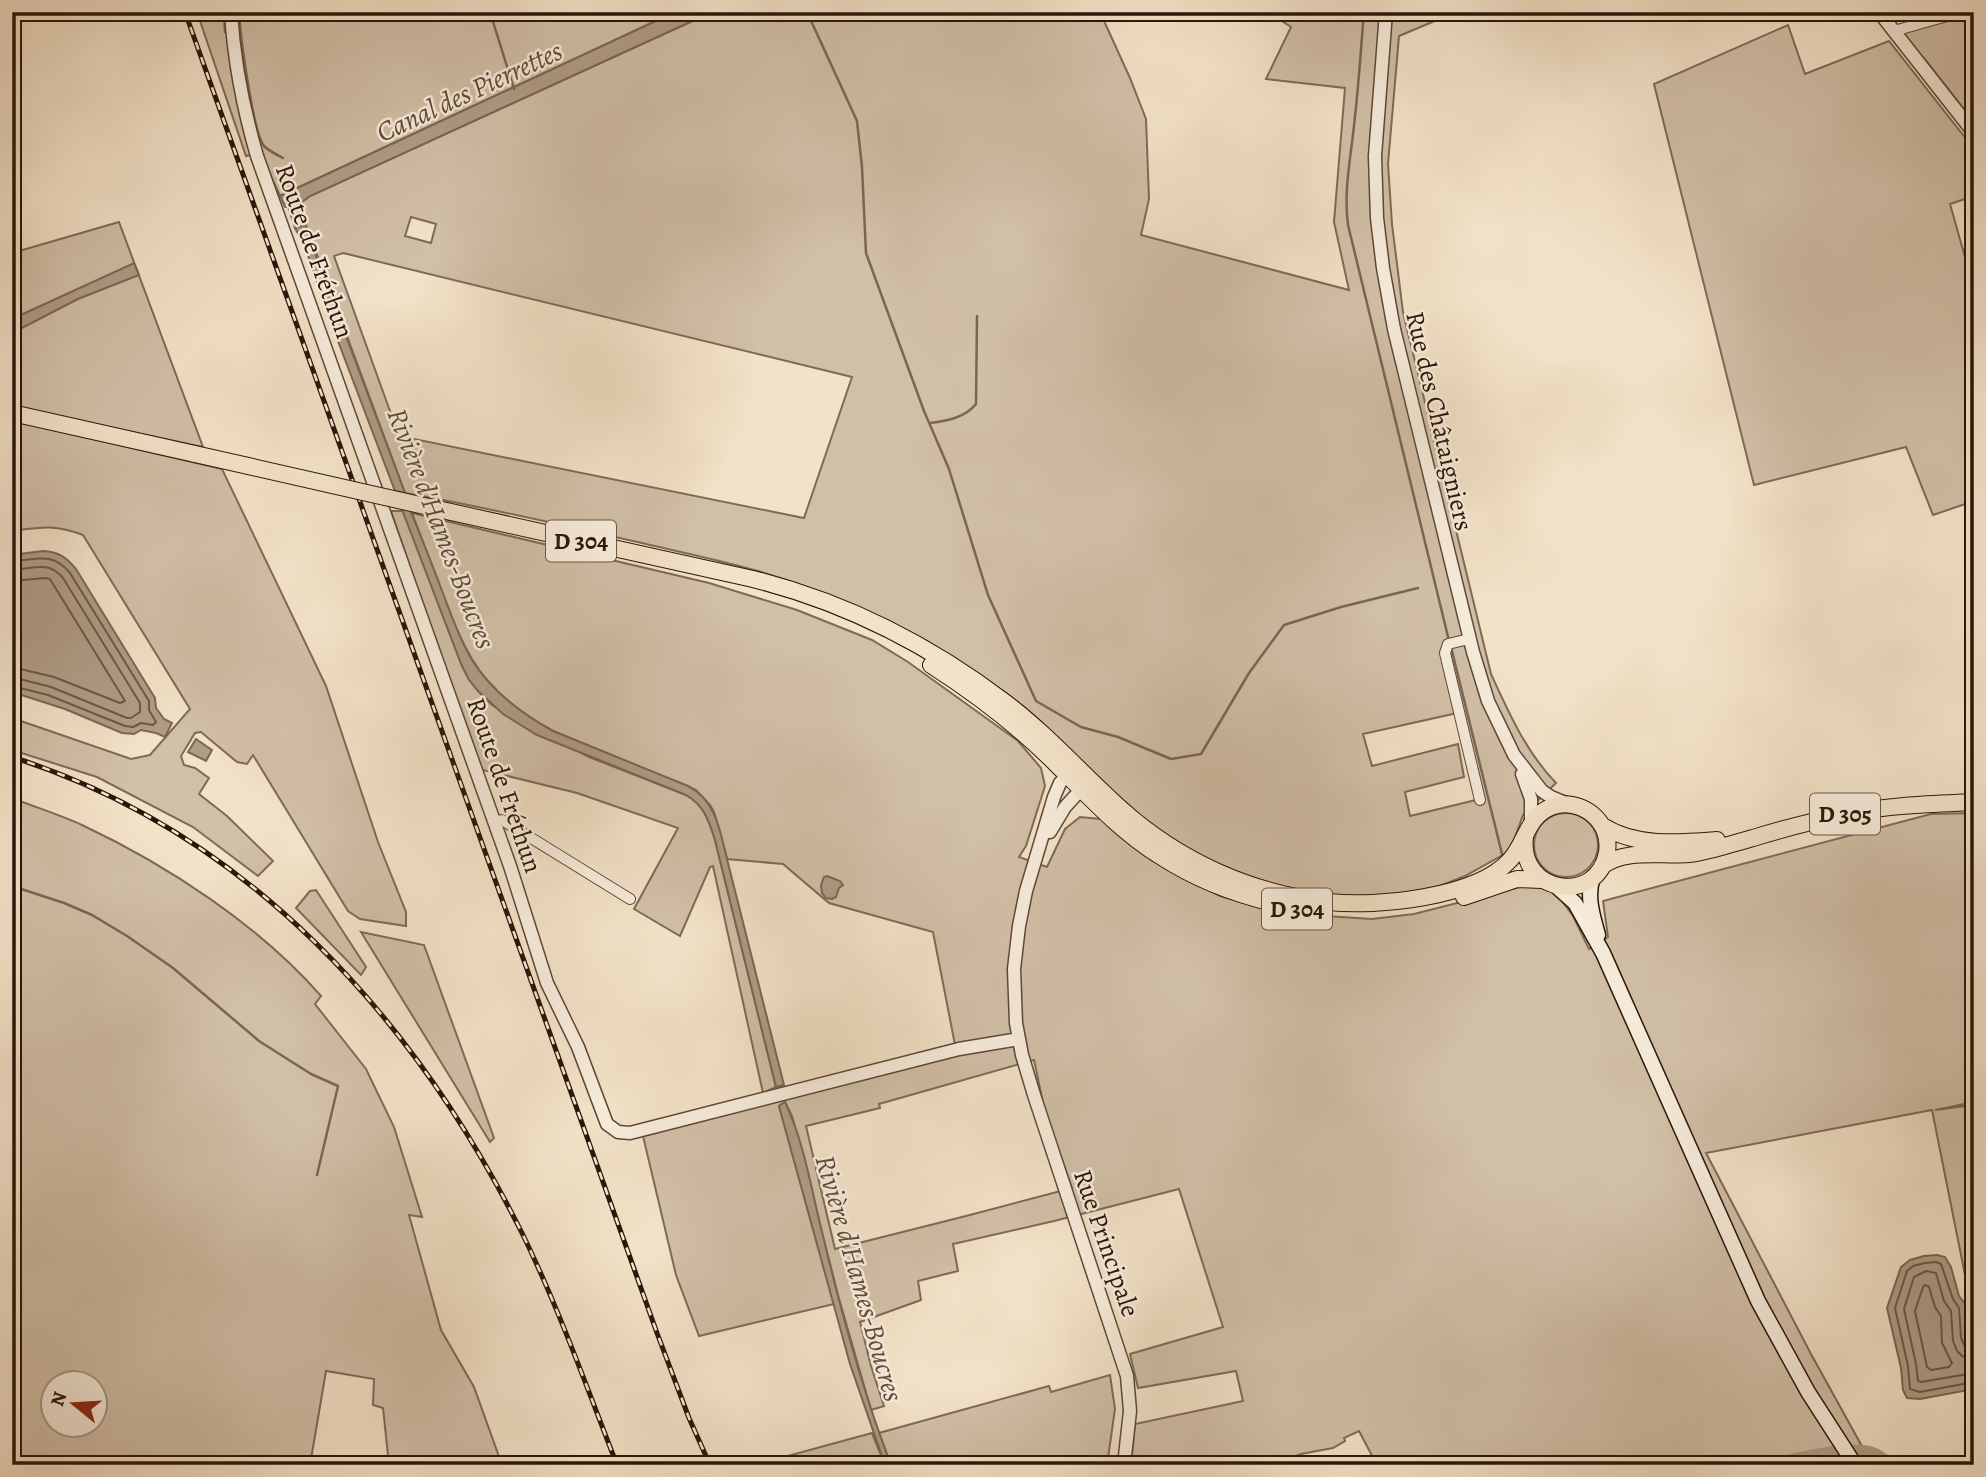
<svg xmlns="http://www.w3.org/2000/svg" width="1986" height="1477" font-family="Alegreya,serif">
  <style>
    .green { fill: #d1bfa7; stroke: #7e6a57; stroke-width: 2; fill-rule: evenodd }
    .water { fill: #af9c86; stroke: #7a6653; stroke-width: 2 }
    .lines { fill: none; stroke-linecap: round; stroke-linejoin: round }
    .shore { stroke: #6c5846; stroke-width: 2 }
    .stream { stroke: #7a6653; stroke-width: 2.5 }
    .river { stroke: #af9c86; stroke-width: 18 }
    .minor-casing { stroke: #5c4837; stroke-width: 12 }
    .tertiary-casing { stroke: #5c4837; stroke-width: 15 }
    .secondary-casing { stroke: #2a1507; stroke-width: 17 }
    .primary-casing { stroke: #2a1507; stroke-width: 18 }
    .minor { stroke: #f7ecdb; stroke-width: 10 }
    .tertiary { stroke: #f7ecdb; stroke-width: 12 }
    .secondary { stroke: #f7ecdb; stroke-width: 14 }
    .primary { stroke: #f3e2c8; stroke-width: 16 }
    .rail-casing { stroke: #2a1507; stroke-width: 5 }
    .rail { stroke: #f7ecdb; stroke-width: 2.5; stroke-dasharray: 8; stroke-linecap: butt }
    .primary-bridge-casing { stroke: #2a1507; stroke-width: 18; stroke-linecap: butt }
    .primary-bridge { stroke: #f3e2c8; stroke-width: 16 }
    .labels { text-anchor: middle; stroke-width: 5; stroke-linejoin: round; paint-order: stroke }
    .shield { fill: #f7ecdb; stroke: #685647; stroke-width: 2 }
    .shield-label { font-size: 24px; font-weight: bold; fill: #2a1507 }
    .street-label { font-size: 26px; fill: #2a1507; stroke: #f7ecdb }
    .water-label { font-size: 28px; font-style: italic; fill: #5f4b3a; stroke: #f7ecdb }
  </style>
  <rect width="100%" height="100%" fill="#f3e2c8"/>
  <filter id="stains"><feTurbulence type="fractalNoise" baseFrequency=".00286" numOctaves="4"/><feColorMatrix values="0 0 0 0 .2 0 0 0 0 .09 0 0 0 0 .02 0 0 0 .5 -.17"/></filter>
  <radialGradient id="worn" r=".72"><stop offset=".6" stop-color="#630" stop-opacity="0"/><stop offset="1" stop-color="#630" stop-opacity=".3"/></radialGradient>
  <!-- green -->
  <path class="green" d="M 197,12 L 675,12 L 280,196 L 260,153 L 246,156 Z
    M 712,12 L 1100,12 L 1130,78 L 1146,119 L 1149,199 L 1141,235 L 1349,290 L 1334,222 L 1345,88 L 1266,79 L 1291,27 L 1268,12 L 1456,12 L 1399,36 L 1388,164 L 1392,224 L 1403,312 L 1491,674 C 1509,713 1526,752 1556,783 L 1523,815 L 1514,840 L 1508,852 L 1465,876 L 1440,886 L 1406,893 L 1375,897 L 1325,897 L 1282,888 L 1249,877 L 1195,854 L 1160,833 L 1099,779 L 1025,710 L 812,589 C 758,568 702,557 646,544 C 566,526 486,507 405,493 L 306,225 L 295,228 L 288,206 L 294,208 L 310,196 ZM 411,217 L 436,224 L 431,243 L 405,236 ZM 343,253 L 852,377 L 804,518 L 399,436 L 334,256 ZM 1462,712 L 1484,798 L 1410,816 L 1405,792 L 1464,777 L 1458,744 L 1372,766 L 1363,734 Z
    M 1974,13 L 1974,122 L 1927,62 L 1900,32 Z
    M 1788,25 L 1805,74 L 1889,41 L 1974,149 L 1974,196 L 1950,204 L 1974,289 L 1974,501 L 1933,515 L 1906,447 L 1754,485 L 1654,84 Z
    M 119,222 L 203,447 L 12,407 L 12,253 Z
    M 12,420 L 222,469 L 326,686 L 378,842 L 406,912 L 406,926 L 360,919 L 348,911 L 253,755 L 247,764 L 237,762 L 201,732 L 195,733 L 181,756 L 184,765 L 195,768 L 209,778 L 199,794 L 227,816 L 273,861 L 258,876 L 193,827 L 97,777 L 12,750 L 12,718 L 131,759 L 150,755 L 190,709 L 83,535 C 55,524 41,527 12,531 Z
    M 391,511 L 403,511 L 462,666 L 478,691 L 492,705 L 589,757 L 686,795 C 704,805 709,821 715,840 L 776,1087 L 763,1093 L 713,866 L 710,867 L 680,936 L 634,909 L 678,828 L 577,793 L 479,769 Z
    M 412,513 L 709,583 L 797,610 L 872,640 L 908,662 L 1018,741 L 1041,768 L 1045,786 L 1026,846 L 1019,857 L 1047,867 L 1065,829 L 1080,817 L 1101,819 L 1151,860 L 1220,896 L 1279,913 L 1372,919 L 1414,914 L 1532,884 L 1556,893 L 1573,916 L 1589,949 L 1608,937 L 1603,901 L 1931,814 L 1974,813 L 1974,1102 L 1935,1110 L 1974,1105 L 1974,1320 L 1932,1110 L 1706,1153 L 1811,1354 L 1864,1450 L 1802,1457 L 1774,1465 L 1377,1465 L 1359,1431 L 1344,1438 L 1345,1441 L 1333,1448 L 1301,1454 L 1272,1465 L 1131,1465 L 1135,1424 L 1243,1401 L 1236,1371 L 1138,1388 L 1130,1354 L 1223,1327 L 1179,1189 L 1054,1221 L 953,1244 L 958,1271 L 918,1281 L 921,1300 L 860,1322 L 871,1366 L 884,1406 L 871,1410 L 838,1295 L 792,1116 L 785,1102 L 779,1106 L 834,1304 L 699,1336 L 676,1275 L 643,1136 L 957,1055 L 933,932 L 829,903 L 783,864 L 727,859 L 714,812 L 710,805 L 696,790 L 553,731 C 522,714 491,691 472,659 C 447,617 430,560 412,513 ZM 1034,1060 L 1045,1112 L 1072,1188 L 966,1216 L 835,1249 L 806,1126 L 880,1108 L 879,1104 Z
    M 12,798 C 35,807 60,815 82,825 C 167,865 259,925 321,996 L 315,1004 L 366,1069 L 394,1127 L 422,1217 L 409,1215 L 441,1330 L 474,1387 L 502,1465 L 389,1465 L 383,1408 L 373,1405 L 374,1379 L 326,1371 L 310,1465 L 12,1465 ZM 52,1382 L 94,1382 L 94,1424 L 52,1424 Z
    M1534 845a32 32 0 1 1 64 0a32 32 0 1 1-64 0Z
    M 316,890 L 366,967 L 361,975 L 296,908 L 310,891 Z
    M 361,932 L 424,945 L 494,1138 L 490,1142 Z
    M 1110,1375 L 1115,1409 L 1107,1465 L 891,1465 L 879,1433 L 1049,1386 L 1051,1392 Z
    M 872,1433 L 885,1465 L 755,1465 Z"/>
  <!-- water -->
  <path class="water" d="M 675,12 L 712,12 L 310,196 L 295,207 L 285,207 L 280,196 Z
    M 305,225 L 309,238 L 405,493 L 395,491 L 333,328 L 304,244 L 295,228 Z
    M 134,263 L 139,275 L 78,299 L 12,333 L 12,319 Z
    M 401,507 L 410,510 C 422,538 433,567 444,596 C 452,617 460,640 472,660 C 491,691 522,714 553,731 L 688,786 C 716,800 720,831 727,859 L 784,1085 L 776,1087 L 715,840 C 709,821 704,805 686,795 L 537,735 L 503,714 L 478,691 L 469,680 L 462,666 Z
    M 43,551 C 59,552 66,557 76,569 L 155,698 L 156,708 L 164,719 L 172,723 L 165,737 L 156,733 L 141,730 L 134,734 L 122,733 L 65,709 L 12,692 L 12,555 Z
    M 196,739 L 212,750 L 206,761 L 188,752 Z
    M 827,876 L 840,881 L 843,885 L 839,888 L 836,897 L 832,899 L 826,898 L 822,893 L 821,885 L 824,877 Z
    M 785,1102 C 805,1144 812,1194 824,1240 C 842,1316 863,1392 891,1465 L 885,1465 L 850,1364 L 779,1106 Z
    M 1937,1255 L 1945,1257 L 1951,1267 L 1959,1296 L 1966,1305 L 1968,1337 L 1974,1355 L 1974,1389 L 1920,1399 L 1907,1398 L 1903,1390 L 1901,1368 L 1887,1308 L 1901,1267 L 1910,1260 L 1924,1256 Z
    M 1864,1450 L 1873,1453 L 1893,1465 C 1878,1465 1867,1457 1852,1456 L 1851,1451 Z
    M 1832,1452 L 1835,1459 L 1794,1465 L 1774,1465 L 1802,1457 Z"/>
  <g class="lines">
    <!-- shore -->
    <path class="shore" d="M 12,561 C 38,560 52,551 70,573 L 149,701 L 149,710 L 156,722 L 153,725 L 141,723 L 133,727 L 125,726 L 48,695 L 12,686
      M 12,570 C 33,569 48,560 63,578 L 140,703 L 140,712 L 131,718 L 127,718 L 51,687 L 12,677
      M 12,581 L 45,578 L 50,579 L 125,701 L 120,703 L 54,677 L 12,667
      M 1925,1285 L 1929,1287 L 1935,1307 L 1941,1316 L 1942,1343 L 1952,1363 L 1949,1367 L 1931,1370 L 1927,1367 L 1915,1311 L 1923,1287 Z
      M 1974,1351 L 1966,1349 L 1961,1338 L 1959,1308 L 1953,1299 L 1941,1264 L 1936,1262 L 1925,1263 L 1913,1266 L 1907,1271 L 1895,1308 L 1908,1366 L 1910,1389 L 1920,1392 L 1974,1382
      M 1974,1360 L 1962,1356 L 1957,1351 L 1953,1341 L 1951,1311 L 1944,1301 L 1936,1273 L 1926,1271 L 1914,1277 L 1904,1309 L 1916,1364 L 1918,1381 L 1921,1382 L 1974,1373"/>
    <!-- stream -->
    <path class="stream" d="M 224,12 L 225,32
      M 239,12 C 240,34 253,133 264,146 C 269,151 277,155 283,158
      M 490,12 L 514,89
      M 807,12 L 857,121 L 862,167 L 866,253 L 924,411 L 949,469 L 988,595 L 1036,701 L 1081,727 L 1118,737 L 1171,759 L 1201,754 L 1249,673 L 1284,625 L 1341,607 L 1418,588
      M 1364,12 C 1361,47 1359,81 1355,116 C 1352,151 1343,190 1348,225 L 1449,641
      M 930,423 C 946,421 965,418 976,404 L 977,316
      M 1451,647 L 1502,854
      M 12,886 L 64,903 L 92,915 L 127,936 L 173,968 L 259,1041 L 311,1074 L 338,1086 L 317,1175"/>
    <!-- river -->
    <path class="river" d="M 1781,1465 C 1803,1461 1851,1448 1872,1456 C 1877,1458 1882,1462 1887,1465"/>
    <!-- minor casing -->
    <g class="minor-casing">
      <path id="minor" d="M 1894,31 L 1961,12
        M 1469,639 L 1448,644 L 1445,653 L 1480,800
        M 494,822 L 502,820 L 630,899"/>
    </g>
    <!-- tertiary casing -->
    <g class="tertiary-casing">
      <path id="tertiary" d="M 231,12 C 234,62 243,108 257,156 L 510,866 L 547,983 L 578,1047 L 607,1124 L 618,1132 L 630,1133 L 959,1049 L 1019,1039
        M 1386,12 L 1375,156 L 1377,218 L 1383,268 L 1394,329 L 1473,652 L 1488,701 L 1514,755 L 1542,791 L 1551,797 L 1568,804
        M 1879,12 L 1974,133
        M 1072,770 L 1060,783 L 1054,797 L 1026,891 L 1019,926 L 1014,969 L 1016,1023 L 1022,1055 L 1034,1095 L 1127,1376 L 1130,1411 L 1124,1465
        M 1522,774 L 1531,799 L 1531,823
        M 1050,832 L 1065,807 L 1087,783"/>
    </g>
    <!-- secondary casing -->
    <g class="secondary-casing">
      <path id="secondary" d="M 1593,877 C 1586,897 1593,916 1598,935
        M 1556,886 L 1575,903 L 1603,953 L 1758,1301 L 1808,1392 L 1855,1465"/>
    </g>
    <!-- primary casing -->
    <g class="primary-casing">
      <path id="primary" d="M 12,413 L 195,454
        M 451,512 L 753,579 C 845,602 931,646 1006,703 C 1048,735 1082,774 1121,809 C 1179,861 1252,894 1329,902 C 1376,907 1476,898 1510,860 C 1526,843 1527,816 1551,807 C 1580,796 1612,821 1607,852 C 1598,906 1518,894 1525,837
        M 931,665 C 973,692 1013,722 1049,757 C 1085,792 1117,829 1160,856 C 1206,886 1260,903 1314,911
        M 1603,826 C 1636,847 1679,843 1717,840
        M 1602,866 C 1629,847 1665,858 1696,853 C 1715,850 1734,843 1753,838 C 1785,828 1818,820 1851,813 C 1891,805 1933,804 1974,802
        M 1464,897 L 1517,879 L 1542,880"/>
    </g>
    <!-- minor -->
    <use href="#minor" class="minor"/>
    <!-- tertiary -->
    <use href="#tertiary" class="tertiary"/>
    <!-- secondary -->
    <use href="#secondary" class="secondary"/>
    <!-- primary -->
    <use href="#primary" class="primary"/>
    <!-- rail casing -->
    <g class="rail-casing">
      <path id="rail" d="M 185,12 L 657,1333 L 689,1418 L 710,1465
        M 12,757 C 248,832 415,1018 523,1235 C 559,1309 587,1388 617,1465"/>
    </g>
    <!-- rail -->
    <use href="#rail" class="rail"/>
    <!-- primary-bridge casing -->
    <g class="primary-bridge-casing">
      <path id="primary-bridge" d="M 195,454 L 451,512"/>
    </g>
    <!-- primary-bridge -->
    <use href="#primary-bridge" class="primary-bridge"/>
  </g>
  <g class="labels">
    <!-- shield labels -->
    <g class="shield">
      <rect x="546" y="520.5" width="70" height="41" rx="5"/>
      <rect x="1810" y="793.5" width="70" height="41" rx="5"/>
      <rect x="1262" y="888.5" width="70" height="41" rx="5"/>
    </g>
    <g class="shield-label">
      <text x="581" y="549">D 304</text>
      <text x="1845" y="822">D 305</text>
      <text x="1297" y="917">D 304</text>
    </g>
    <!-- street labels -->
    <g class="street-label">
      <text transform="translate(315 251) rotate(70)" y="9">Route de Fréthun</text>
      <text transform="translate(1440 421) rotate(77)" y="9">Rue des Châtaigniers</text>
      <text transform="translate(505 785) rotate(71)" y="9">Route de Fréthun</text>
      <text transform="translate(1107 1243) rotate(71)" y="9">Rue Principale</text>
    </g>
    <!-- water labels -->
    <g class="water-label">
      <text transform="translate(469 91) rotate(-25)" y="10">Canal des Pierrettes</text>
      <text transform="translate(442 528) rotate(69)" y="10">Rivière d'Hames-Boucres</text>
      <text transform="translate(860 1278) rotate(74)" y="10">Rivière d'Hames-Boucres</text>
    </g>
  </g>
  <!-- margin -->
  <rect width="1986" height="1477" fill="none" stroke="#f3e2c8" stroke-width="42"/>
  <rect x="14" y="14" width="1958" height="1449" fill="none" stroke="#2a1507" stroke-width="3.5"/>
  <rect x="21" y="21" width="1944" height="1435" fill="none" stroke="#2a1507" stroke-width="2"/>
  <!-- north arrow -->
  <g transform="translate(74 1404) rotate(288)"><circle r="33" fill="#f7ecdb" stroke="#a59686" stroke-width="2"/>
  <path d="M0-5L12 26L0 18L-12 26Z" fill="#8f2418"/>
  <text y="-10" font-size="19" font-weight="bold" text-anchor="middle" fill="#2a1507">N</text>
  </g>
  <rect width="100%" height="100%" filter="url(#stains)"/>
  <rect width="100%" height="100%" fill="url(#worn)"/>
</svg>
